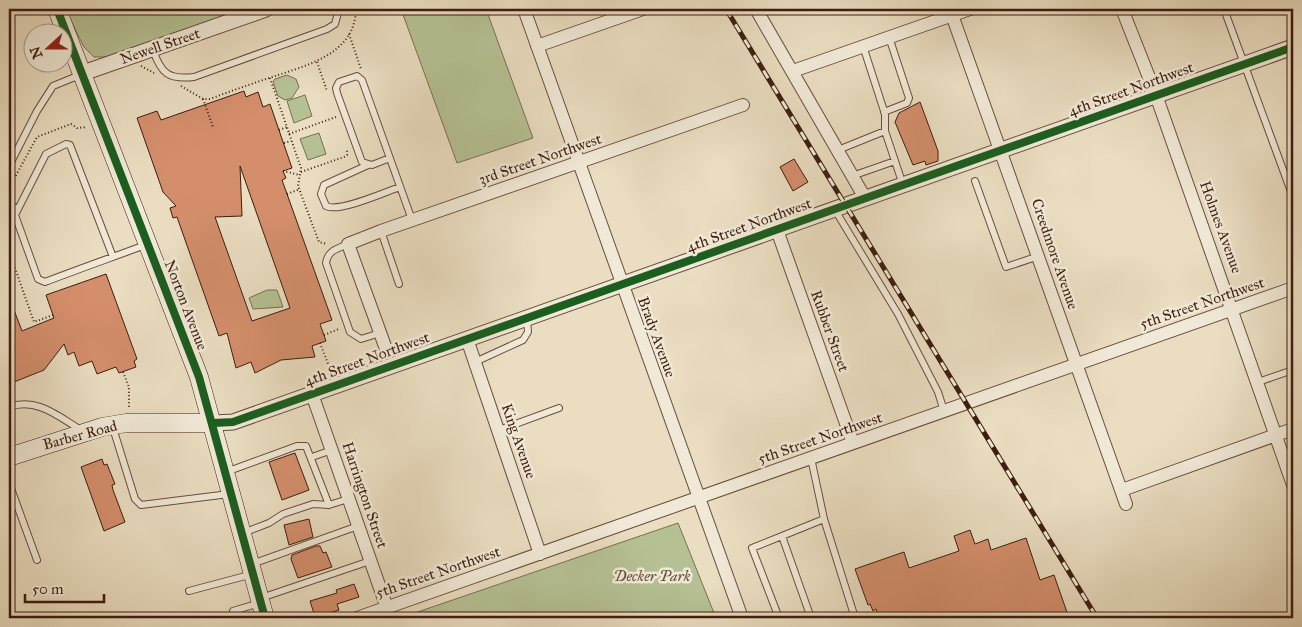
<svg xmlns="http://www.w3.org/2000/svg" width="1302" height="627" font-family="'IM FELL Great Primer',serif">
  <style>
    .green { fill: #b5c194; stroke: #796f51 }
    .building { fill: #d48e6c; stroke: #3d1d0e; fill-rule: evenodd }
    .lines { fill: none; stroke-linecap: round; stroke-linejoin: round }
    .service-casing { stroke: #684d3b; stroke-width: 8 }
    .minor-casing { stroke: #684d3b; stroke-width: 14 }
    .tertiary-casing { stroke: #684d3b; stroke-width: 17 }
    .secondary-casing { stroke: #3d1d0e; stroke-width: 19 }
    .path { stroke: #3d1d0e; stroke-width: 2; stroke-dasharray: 1 2.5; stroke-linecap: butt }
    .service { stroke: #f1e9d7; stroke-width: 6 }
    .minor { stroke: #f1e9d7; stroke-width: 12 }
    .tertiary { stroke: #f1e9d7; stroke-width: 15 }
    .secondary { stroke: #f1e9d7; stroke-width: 18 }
    .rail-casing { stroke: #3d1d0e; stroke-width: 5 }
    .rail { stroke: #f1e9d7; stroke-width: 3; stroke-dasharray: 9; stroke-linecap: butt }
    .cycleway-casing { stroke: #f1e9d7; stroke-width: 11 }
    .cycleway { stroke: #1b5e20; stroke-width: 8 }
    .labels { text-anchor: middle; stroke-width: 5; stroke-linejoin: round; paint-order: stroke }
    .street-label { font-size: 15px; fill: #3d1d0e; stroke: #f1e9d7 }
    .park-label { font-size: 15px; font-style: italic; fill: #614e36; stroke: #f1e9d7 }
  </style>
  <rect width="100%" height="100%" fill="#eaddc1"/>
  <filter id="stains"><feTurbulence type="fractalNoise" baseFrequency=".004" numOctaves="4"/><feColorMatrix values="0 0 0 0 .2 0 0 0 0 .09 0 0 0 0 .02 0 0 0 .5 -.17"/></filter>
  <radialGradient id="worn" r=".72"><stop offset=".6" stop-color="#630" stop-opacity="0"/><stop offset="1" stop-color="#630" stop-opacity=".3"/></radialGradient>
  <!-- green -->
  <path class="green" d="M 65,9 L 248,9 L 108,57 L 94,57 L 84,47 Z
    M 401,9 L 486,9 L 533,138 L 457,163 Z
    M 287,75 L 296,79 L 299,87 L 292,98 L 285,100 L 278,96 L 273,82 L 275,79 Z
    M 305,95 L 312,116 L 294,123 L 287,101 Z
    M 319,133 L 326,154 L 308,160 L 300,139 Z
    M 267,290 L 277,290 L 283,307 L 253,309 L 249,298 Z
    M 678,523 L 716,618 L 400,618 Z"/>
  <!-- building -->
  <path class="building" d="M 244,91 L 246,97 L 258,92 L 263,107 L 270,104 L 292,168 L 283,171 L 286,178 L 282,180 L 332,320 L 320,324 L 326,341 L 312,346 L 315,357 L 281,360 L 255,373 L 251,362 L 236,368 L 227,333 L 219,336 L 177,217 L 173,218 L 170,208 L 176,206 L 163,192 L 137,118 L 157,111 L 161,120 ZM 240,166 L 290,308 L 252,321 L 215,217 L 242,216 Z
    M 920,102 L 938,151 L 938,161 L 926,165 L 925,161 L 913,165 L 895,122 L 899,113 Z
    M 794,159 L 808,182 L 793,191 L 780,167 Z
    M 106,274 L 137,359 L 134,361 L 136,367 L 119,373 L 116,367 L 97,374 L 92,361 L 79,366 L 74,352 L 68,355 L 64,344 L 44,370 L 9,384 L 9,297 L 22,331 L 54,318 L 46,295 Z
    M 295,453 L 309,490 L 282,500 L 269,462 Z
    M 102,459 L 104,465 L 107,464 L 115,484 L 112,485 L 113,490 L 125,522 L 104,531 L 81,467 Z
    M 309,519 L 313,537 L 289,545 L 284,525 Z
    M 970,530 L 975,544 L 988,539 L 991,550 L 1026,538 L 1040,580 L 1054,575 L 1069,618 L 879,618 L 876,609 L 873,611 L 870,604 L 868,605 L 855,569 L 904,552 L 909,568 L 959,551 L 954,536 Z
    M 316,546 L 320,546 L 323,553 L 326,552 L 332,567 L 298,578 L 291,559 L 292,555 Z
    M 354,584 L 359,597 L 337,604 L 339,610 L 315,617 L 310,601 L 337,593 L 336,590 Z"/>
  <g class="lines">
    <!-- service casing -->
    <g class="service-casing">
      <path id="service" d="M 1224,9 L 1293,197
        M 863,46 L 885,114 L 885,131 L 903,185
        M 153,50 C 161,73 168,80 194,77 L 327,29 L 335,24 L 339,9
        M 884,112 L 907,103 L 909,98 L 889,37
        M 838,150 L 885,131
        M 390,158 L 372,165 L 362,162 L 337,93 L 336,88 L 339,82 L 357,76 L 362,80 L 412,220
        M 368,165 L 324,185 L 321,194 L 326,206 C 339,213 385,192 400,187
        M 9,166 L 37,111 L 53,86 L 80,75
        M 852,176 L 895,161
        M 975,181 L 1006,267 L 1039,256
        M 9,204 L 18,209
        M 835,210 L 898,314 L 938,392 L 944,411
        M 381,231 L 399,284
        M 348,244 C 337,249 328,250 326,263 L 350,332 L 361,339 L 380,333
        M 113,257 L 70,145 L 66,144 L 46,154 L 15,215 L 38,279 L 45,282 C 79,269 113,257 148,244
        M 475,362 L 523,340 L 528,332 L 527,319
        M 1258,382 L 1293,370
        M 9,407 C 36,397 58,416 81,430
        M 113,428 L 135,499 L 141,505 L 229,494
        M 499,430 L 559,408
        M 312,457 L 332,450
        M 811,458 L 824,519 L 855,618
        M 226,472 L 297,446 L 306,446 L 329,505
        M 9,483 L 37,560
        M 243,533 L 269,523 L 283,514 L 313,504 L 329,505 L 348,499
        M 782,536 L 824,519
        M 252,564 L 358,526
        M 189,591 L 253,574
        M 261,598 L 370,561
        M 233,618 L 233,611 L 260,603
        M 779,618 L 752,548 L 782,536 L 811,618"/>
    </g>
    <!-- minor casing -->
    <g class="minor-casing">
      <path id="minor" d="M 524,9 L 742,618
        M 756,9 L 865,198
        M 1122,9 L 1156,95 L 1293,485
        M 952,15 L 1126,504
        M 537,46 L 643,9
        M 793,71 L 970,9
        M 777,230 L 853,443
        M 467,339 L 540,554
        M 386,349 L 348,244 L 381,231 L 743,105
        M 312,394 L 387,608
        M 1122,490 L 1293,429
        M 357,618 L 1293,288"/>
    </g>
    <!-- tertiary casing -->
    <g class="tertiary-casing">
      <path id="tertiary" d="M 83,73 L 266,9
        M 214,423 L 233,422 L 1293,47"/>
    </g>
    <!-- secondary casing -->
    <g class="secondary-casing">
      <path id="secondary" d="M 57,9 L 199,377 L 265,618
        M 9,457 L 102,427 L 126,423 L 214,423"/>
    </g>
    <!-- path -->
    <path class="path" d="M 349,34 L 361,69
      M 317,62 L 327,91
      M 141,66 L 154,73
      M 270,78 L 301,168 L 298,186 L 319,242 L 327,244
      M 181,86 L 203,99 L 210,99 C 231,91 251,84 272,77 C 308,65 355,54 356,9
      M 203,99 L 213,127
      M 279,130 L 287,127
      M 289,134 L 336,117
      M 284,143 L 291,141
      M 283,171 L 300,175
      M 301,172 L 344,157 L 347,155 L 347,149
      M 9,188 L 37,137 L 71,124 L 77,128 L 87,127
      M 287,194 L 300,189
      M 9,251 L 34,322 L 53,315
      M 324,335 L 339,329
      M 320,343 L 332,374
      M 123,372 L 129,387 L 129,407"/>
    <!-- service -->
    <use href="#service" class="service"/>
    <!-- minor -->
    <use href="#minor" class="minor"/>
    <!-- tertiary -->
    <use href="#tertiary" class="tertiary"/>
    <!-- secondary -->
    <use href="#secondary" class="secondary"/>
    <!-- rail casing -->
    <g class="rail-casing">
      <path id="rail" d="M 726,9 L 1097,618"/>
    </g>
    <!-- rail -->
    <use href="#rail" class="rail"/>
    <!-- cycleway casing -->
    <g class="cycleway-casing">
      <path id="cycleway" d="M 57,9 L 199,377 L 265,618
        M 214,423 L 233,422 L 1293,47"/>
    </g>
    <!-- cycleway -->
    <use href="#cycleway" class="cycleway"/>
  </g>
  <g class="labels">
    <!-- street labels -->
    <g class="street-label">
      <text transform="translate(160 46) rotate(-19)" y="5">Newell Street</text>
      <text transform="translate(1131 89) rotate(-20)" y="5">4th Street Northwest</text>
      <text transform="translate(540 159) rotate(-19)" y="5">3rd Street Northwest</text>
      <text transform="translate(749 225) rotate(-20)" y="5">4th Street Northwest</text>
      <text transform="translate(1221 227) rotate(70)" y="5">Holmes Avenue</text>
      <text transform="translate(1055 254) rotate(71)" y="5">Creedmore Avenue</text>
      <text transform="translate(1202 303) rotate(-19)" y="5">5th Street Northwest</text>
      <text transform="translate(186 305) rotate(69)" y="5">Norton Avenue</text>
      <text transform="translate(830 331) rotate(70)" y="5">Rubber Street</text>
      <text transform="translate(657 337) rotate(70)" y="5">Brady Avenue</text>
      <text transform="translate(367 359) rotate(-20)" y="5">4th Street Northwest</text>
      <text transform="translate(80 435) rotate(-15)" y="5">Barber Road</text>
      <text transform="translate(820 438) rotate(-19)" y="5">5th Street Northwest</text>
      <text transform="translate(519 441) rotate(71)" y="5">King Avenue</text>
      <text transform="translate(365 495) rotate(71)" y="5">Harrington Street</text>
      <text transform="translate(438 572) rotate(-19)" y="5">5th Street Northwest</text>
    </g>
    <!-- park labels -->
    <g class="park-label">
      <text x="652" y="581">Decker Park</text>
    </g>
  </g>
  <!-- margin -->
  <rect width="1302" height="627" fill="none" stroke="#eaddc1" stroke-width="30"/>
  <rect x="10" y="10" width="1282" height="607" fill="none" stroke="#3d1d0e" stroke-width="2.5"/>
  <rect x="15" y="15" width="1272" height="597" fill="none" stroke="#3d1d0e"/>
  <!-- north arrow -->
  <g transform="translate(48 48) rotate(249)"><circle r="24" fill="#f1e9d7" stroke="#a99787"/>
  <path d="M0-4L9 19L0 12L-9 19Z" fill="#8f2418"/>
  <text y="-8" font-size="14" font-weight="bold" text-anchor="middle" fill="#3d1d0e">N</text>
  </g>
  <!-- scale -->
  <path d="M25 594v8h79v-8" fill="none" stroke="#3d1d0e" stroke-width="2.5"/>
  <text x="32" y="594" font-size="15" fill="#3d1d0e" stroke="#f1e9d7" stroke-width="4" paint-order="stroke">50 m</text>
  <rect width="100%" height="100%" filter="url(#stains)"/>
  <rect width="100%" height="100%" fill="url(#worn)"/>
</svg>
